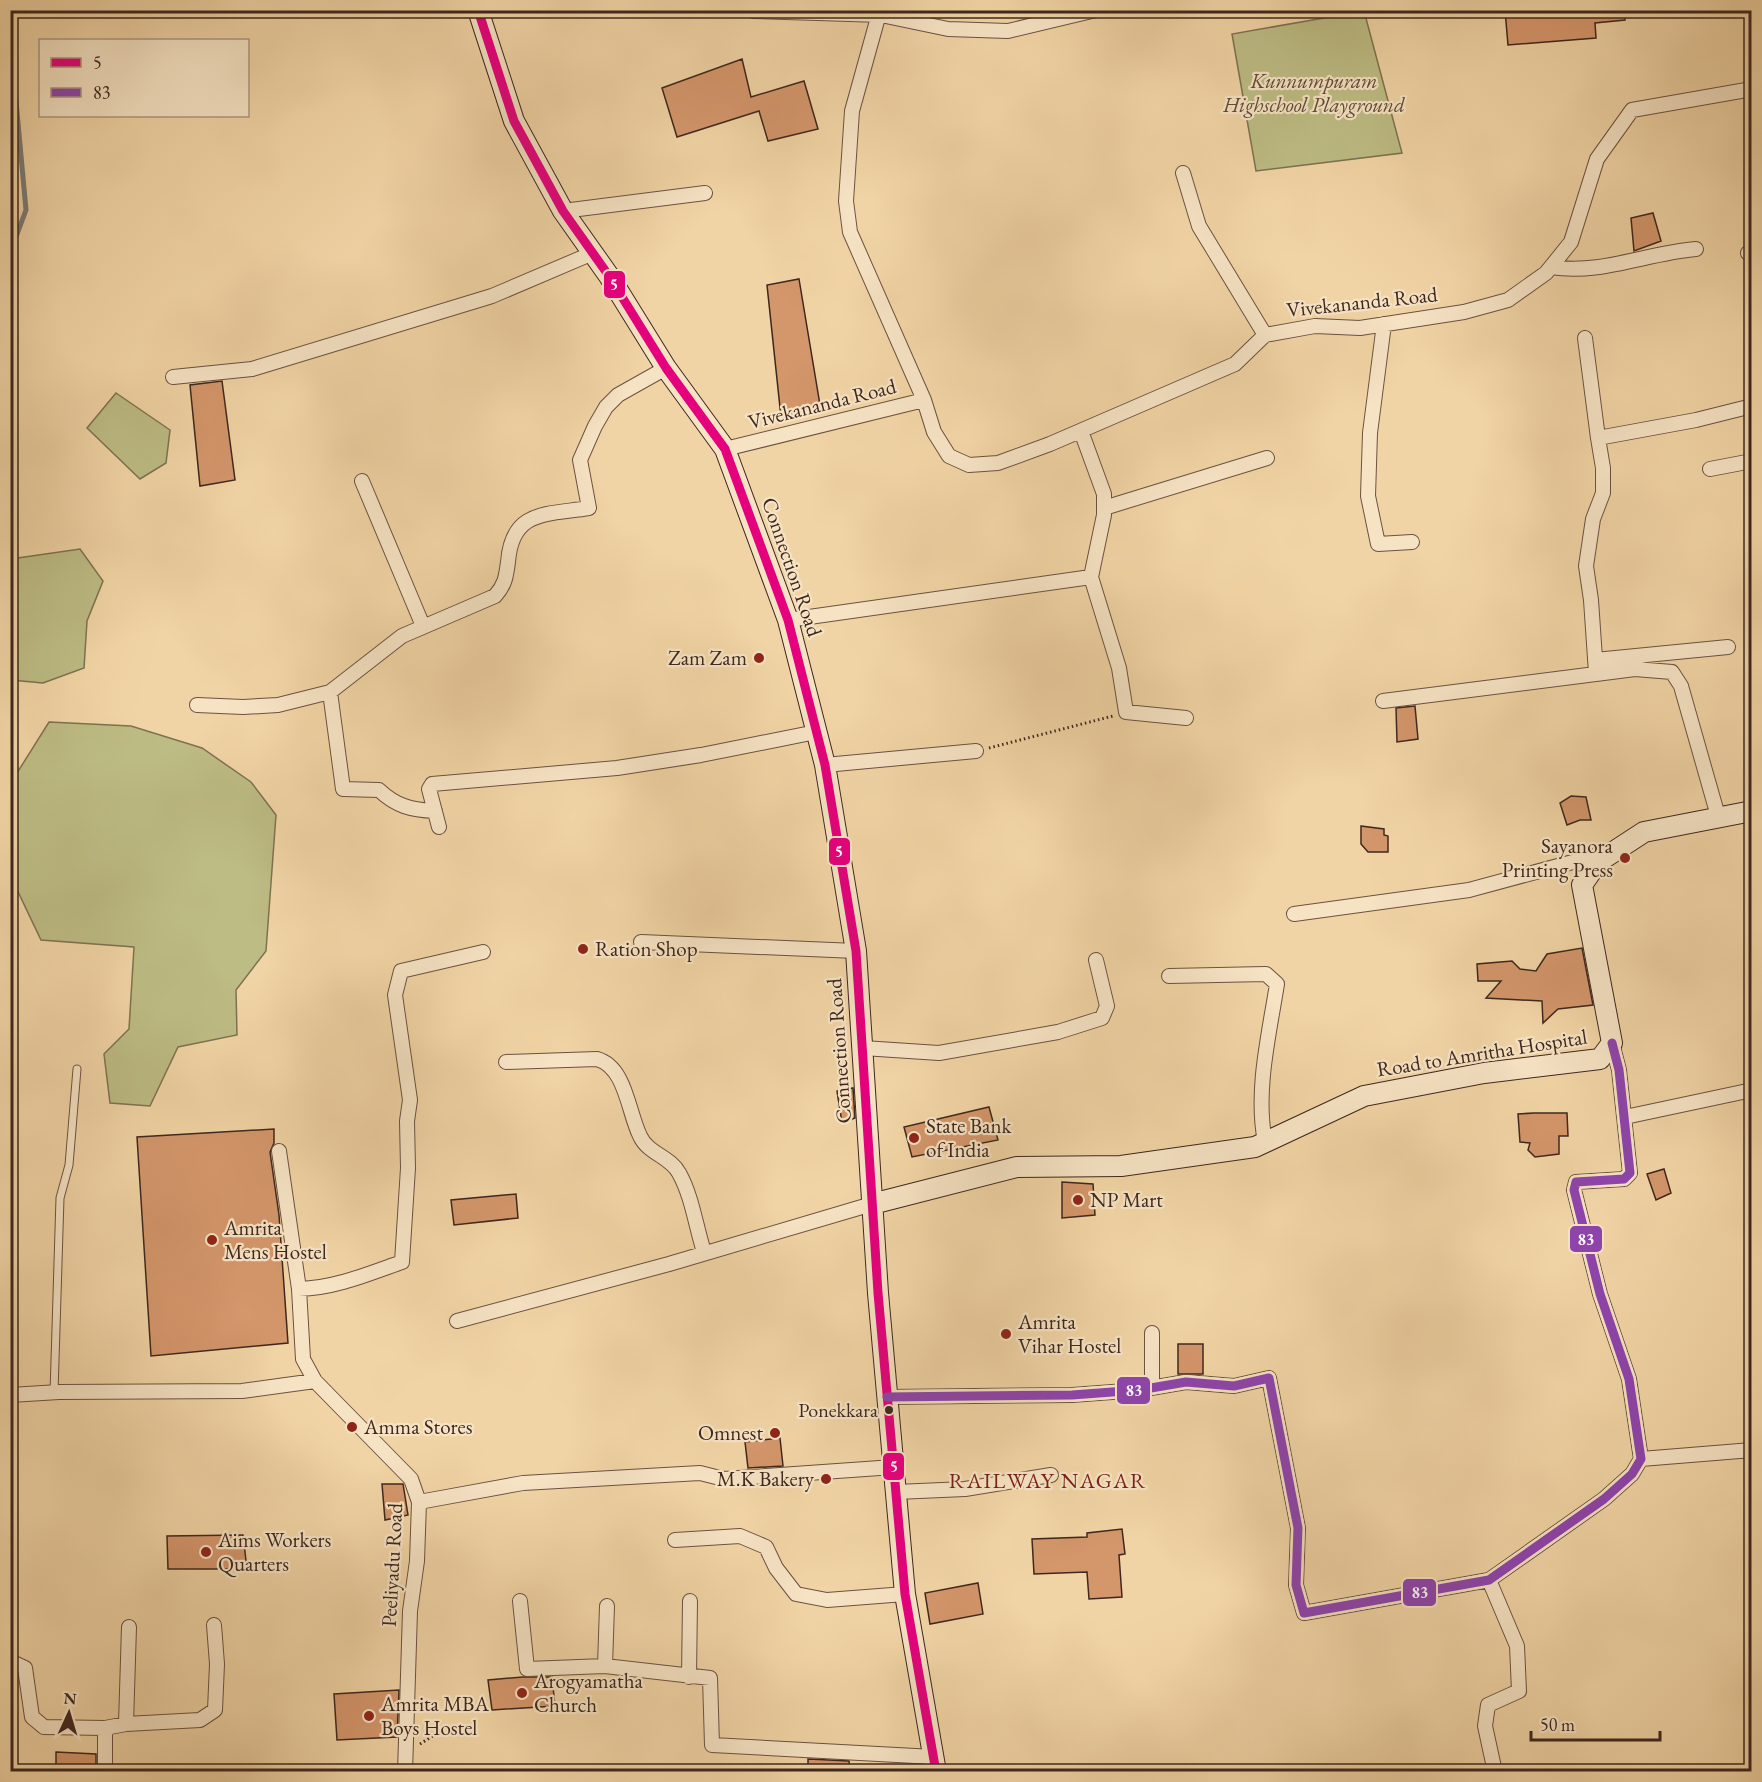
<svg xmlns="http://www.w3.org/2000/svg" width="1762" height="1782" font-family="'EB Garamond',serif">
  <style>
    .green { fill: #bdbc84; stroke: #7e7251; stroke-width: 1.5 }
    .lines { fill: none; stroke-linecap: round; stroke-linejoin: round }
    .stream { stroke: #7a7c78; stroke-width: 5 }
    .building { fill: #d4966b; stroke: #3e271e; stroke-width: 1.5 }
    .lane-casing { stroke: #6b5240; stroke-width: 9 }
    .street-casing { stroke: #6b5240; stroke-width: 16 }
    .secondary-casing { stroke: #3e271e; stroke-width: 22 }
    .path { stroke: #3e271e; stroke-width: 3; stroke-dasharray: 1.5 3; stroke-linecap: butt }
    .lane { stroke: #f6e3c4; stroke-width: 7 }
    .street { stroke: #f6e3c4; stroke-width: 14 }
    .secondary { stroke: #f6e3c4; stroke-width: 20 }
    .bus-1-casing { stroke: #f6e3c4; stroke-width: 14 }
    .bus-2-casing { stroke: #f6e3c4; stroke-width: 14 }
    .bus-1 { stroke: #e5007d; stroke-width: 9 }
    .bus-2 { stroke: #8e44ad; stroke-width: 9 }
    .poi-dot { fill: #8f2418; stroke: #f6e3c4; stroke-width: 2 }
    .bus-dot { fill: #3e271e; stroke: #f6e3c4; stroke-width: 2 }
    .labels { text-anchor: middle; stroke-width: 4.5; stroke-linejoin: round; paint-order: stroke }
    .bus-label { font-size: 20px; fill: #3e271e; stroke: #f6e3c4; text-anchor: end }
    .park-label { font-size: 21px; font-style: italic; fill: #5e4c38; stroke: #f6e3c4 }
    .street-label { font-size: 21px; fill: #3e271e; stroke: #f6e3c4 }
    .poi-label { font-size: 21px; fill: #3e271e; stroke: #f6e3c4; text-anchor: start }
    .neighbourhood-label { font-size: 22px; letter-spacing: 1.5px; fill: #7a1f14; stroke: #f6e3c4 }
    .line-badge { stroke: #f6e3c4; stroke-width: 2 }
    .badge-label { font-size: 16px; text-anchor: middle; font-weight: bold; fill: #fff }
  </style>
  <rect width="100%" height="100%" fill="#f1d4a5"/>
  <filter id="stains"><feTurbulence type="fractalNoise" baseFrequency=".00333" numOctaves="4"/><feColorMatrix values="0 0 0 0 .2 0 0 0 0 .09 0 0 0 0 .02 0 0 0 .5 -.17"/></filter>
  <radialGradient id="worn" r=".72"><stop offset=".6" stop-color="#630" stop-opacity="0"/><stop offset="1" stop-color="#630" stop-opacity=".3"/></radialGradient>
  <!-- green -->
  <path class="green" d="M 1364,11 L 1402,153 L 1256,171 L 1232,34 Z
    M 116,393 L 170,430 L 166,463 L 140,479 L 87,428 Z
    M 80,549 L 103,581 L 87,621 L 84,668 L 43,683 L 11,680 L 11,559 Z
    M 49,722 L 131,726 L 202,748 L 251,782 L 276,815 L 266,951 L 236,990 L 237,1035 L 178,1047 L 150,1106 L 110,1103 L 104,1054 L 129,1029 L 134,947 L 41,940 L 11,877 L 11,871 L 17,773 Z"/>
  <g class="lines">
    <!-- stream -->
    <path class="stream" d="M 10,28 L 11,10
      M 10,36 L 26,210 L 10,253"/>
  </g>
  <!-- building -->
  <path class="building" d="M 1505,10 L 1625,10 L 1625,20 L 1595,23 L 1596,38 L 1508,45 Z
    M 742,59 L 751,97 L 804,81 L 818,129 L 768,141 L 759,111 L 677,137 L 662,88 Z
    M 1653,213 L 1661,241 L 1634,251 L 1631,218 Z
    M 799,279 L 820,405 L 781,417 L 767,285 Z
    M 222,381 L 235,480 L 200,486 L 190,385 Z
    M 1415,706 L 1418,739 L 1397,742 L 1396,708 Z
    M 1571,796 L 1586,797 L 1591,820 L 1580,820 L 1567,825 L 1560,803 Z
    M 1361,826 L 1384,829 L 1384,835 L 1388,836 L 1388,852 L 1368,852 L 1361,844 Z
    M 1582,948 L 1593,1005 L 1558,1009 L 1543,1023 L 1542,1001 L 1486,998 L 1501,981 L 1478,981 L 1477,964 L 1512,961 L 1520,969 L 1536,971 L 1547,954 Z
    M 853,1088 L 855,1118 L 842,1123 L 837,1091 Z
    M 989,1107 L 998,1140 L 912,1157 L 904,1127 Z
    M 1534,1113 L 1567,1113 L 1568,1136 L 1559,1136 L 1559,1154 L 1535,1157 L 1528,1150 L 1530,1143 L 1520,1142 L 1518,1114 Z
    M 274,1129 L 274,1143 L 270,1152 L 279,1215 L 288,1343 L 151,1356 L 137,1137 Z
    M 1664,1169 L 1671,1193 L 1656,1200 L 1647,1174 Z
    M 1062,1182 L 1093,1184 L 1095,1215 L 1062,1218 Z
    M 516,1194 L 518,1218 L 454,1225 L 451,1200 Z
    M 1178,1344 L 1203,1344 L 1203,1374 L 1178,1374 Z
    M 780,1438 L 783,1466 L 748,1468 L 745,1442 Z
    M 382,1484 L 403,1484 L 408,1515 L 385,1520 Z
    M 1122,1529 L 1125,1554 L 1119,1555 L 1122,1597 L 1089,1599 L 1087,1572 L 1034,1574 L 1032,1539 L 1087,1537 L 1087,1533 Z
    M 243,1535 L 247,1569 L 168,1569 L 167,1536 Z
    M 978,1583 L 983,1614 L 930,1624 L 925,1593 Z
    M 523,1677 L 552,1677 L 555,1706 L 492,1710 L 488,1680 Z
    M 399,1690 L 397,1737 L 337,1740 L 334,1694 Z
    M 56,1752 L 96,1754 L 96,1772 L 56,1772 Z
    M 808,1759 L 849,1761 L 850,1772 L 808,1772 Z"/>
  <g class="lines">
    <!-- lane casing -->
    <g class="lane-casing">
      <path id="lane" d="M 54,1393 L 60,1198 L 69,1165 L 77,1069"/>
    </g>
    <!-- street casing -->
    <g class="street-casing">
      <path id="street" d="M 880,10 L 852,111 L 846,201 L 850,232 L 924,400
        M 753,11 L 881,15 L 948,29 L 1008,31 L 1096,10
        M 1183,173 L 1199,226 L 1265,335
        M 563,211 L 705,193
        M 1748,253 L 1752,253
        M 1551,267 C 1601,275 1647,253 1696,249
        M 1384,324 L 1370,433 L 1368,496 L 1378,544 L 1412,542
        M 1585,338 L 1598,438 L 1696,420 L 1752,406
        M 173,377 L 252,369 L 492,296 L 593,253
        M 1081,431 L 1104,494 L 1104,515 L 1091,577 L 1119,668 L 1126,712 L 1186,718
        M 725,449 L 924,400 L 934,432 L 949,456 L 969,465 L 998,463 L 1050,444 L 1235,364 L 1265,335 L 1315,326 L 1360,328 L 1464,312 L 1508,300 L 1546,273 L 1571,242 L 1597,159 L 1632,110 L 1752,89
        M 1710,469 L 1752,461
        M 362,481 L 423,626
        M 1104,508 L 1267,458
        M 788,620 L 1091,577
        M 1595,660 L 1728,647
        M 1596,673 L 1591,600 L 1586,566 L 1593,519 L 1603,493 L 1603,468 L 1598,438
        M 330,692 L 343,789 L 379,790 C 396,806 411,810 435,811
        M 1383,701 L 1635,669 L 1672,672 L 1681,686 L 1718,816
        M 197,705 L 243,707 L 278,705 L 330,692 L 402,636 L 495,596 C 505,585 506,577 508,562 C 512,510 545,515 589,508 L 580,460 L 595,426 L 606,407 L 618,395 L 666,368
        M 825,765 L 976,751
        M 439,827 L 429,789 L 432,784 L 617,768 L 701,755 L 816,732
        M 1294,914 L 1469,890 L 1606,853
        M 641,942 L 856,951
        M 1169,976 L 1266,974 L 1277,984 C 1269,1035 1255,1091 1265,1142
        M 863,1048 L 939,1053 L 1058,1032 L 1102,1018 L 1107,1006 L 1096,960
        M 506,1062 L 597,1059 C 626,1067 628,1112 640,1136 C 648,1154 670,1156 679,1173 C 692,1196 696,1227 704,1252
        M 1625,1117 L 1752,1090
        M 279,1151 L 299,1289
        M 457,1321 L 669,1264 L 872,1204
        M 1152,1333 L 1152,1387
        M 315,1381 L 303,1359 L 299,1289 C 335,1288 368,1274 402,1262 L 408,1168 L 407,1121 L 410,1100 L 395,995 L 401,971 L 483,952
        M 10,1395 L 59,1392 L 242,1391 L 315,1381 L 411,1479 L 419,1502 L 417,1561 L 410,1611 L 405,1772
        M 887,1397 L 1072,1395 L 1139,1390 L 1186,1382 L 1234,1386 L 1269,1378 L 1298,1528 L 1296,1585 L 1304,1613 L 1489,1580 L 1604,1499 L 1632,1474 L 1641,1459 L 1629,1379 L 1600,1294 L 1574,1190 L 1576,1182 L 1624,1179 L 1630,1173 L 1619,1070 L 1612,1043
        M 1641,1459 L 1752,1450
        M 896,1492 L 965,1489 L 1051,1475
        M 419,1502 L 523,1483 L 700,1473 L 724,1479 L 894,1467
        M 675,1540 L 740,1536 L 766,1547 L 776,1568 L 796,1594 L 827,1600 L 905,1594
        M 1489,1580 L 1517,1646 L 1519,1691 L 1488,1705 L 1485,1726 L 1495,1772
        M 520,1601 L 527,1669 L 605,1666 L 710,1678 L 712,1745 L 934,1757
        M 10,1661 L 25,1668 L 32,1717 L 44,1727 L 105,1728 L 126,1724 L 200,1720 L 215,1710 L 217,1664 L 214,1625
        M 605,1666 L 607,1606
        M 689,1677 L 690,1601
        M 126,1724 L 129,1627
        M 105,1728 L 105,1772"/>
    </g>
    <!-- secondary casing -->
    <g class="secondary-casing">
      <path id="secondary" d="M 478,10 L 514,121 L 563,211 L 609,276 L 666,368 L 725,449 L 788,620 L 825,765 L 856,951 L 878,1293 L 905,1594 L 936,1772
        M 872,1204 L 1017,1167 L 1121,1166 L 1255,1147 L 1364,1096 L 1484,1073 L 1600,1059 L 1612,1043 L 1582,885 L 1598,862 L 1644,832 L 1752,811"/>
    </g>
    <!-- path -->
    <path class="path" d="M 989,748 L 1113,716
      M 420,1744 L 444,1729"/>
    <!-- lane -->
    <use href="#lane" class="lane"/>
    <!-- street -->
    <use href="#street" class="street"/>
    <!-- secondary -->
    <use href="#secondary" class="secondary"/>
    <!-- bus-1 casing -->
    <g class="bus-1-casing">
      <path id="bus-1" d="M 478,10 L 514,121 L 563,211 L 609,276 L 666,368 L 725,449 L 788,620 L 825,765 L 856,951 L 878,1293 L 905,1594 L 936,1772"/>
    </g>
    <!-- bus-2 casing -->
    <g class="bus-2-casing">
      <path id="bus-2" d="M 887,1397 L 1072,1395 L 1139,1390 L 1186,1382 L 1234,1386 L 1269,1378 L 1298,1528 L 1296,1585 L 1304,1613 L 1489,1580 L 1604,1499 L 1632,1474 L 1641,1459 L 1629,1379 L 1600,1294 L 1574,1190 L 1576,1182 L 1624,1179 L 1630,1173 L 1619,1070 L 1612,1043"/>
    </g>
    <!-- bus-1 -->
    <use href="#bus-1" class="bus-1"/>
    <!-- bus-2 -->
    <use href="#bus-2" class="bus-2"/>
  </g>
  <!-- markers -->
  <g class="poi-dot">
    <circle cx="759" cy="658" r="6"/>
    <circle cx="1625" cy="858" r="6"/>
    <circle cx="583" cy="949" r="6"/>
    <circle cx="914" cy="1138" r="6"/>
    <circle cx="1078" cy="1200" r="6"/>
    <circle cx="212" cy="1240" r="6"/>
    <circle cx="1006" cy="1334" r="6"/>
    <circle cx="352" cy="1427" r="6"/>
    <circle cx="775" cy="1433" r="6"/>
    <circle cx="826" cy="1479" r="6"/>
    <circle cx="206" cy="1552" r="6"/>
    <circle cx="522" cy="1693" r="6"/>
    <circle cx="369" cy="1716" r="6"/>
  </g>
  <circle class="bus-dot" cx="889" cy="1410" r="5"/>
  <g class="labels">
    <!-- bus labels -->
    <g class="bus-label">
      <text x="878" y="1417">Ponekkara</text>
    </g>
    <!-- park labels -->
    <g class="park-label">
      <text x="1314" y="88">Kunnumpuram<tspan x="1314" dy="24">Highschool Playground</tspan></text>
    </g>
    <!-- street labels -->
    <g class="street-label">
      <text transform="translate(1362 302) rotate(-6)" y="7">Vivekananda Road</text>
      <text transform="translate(822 404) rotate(-14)" y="7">Vivekananda Road</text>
      <text transform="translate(792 567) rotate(71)" y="7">Connection Road</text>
      <text transform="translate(839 1051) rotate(-94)" y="7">Connection Road</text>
      <text transform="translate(1482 1053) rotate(-9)" y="7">Road to Amritha Hospital</text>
      <text transform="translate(392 1565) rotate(-87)" y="7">Peeliyadu Road</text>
    </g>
    <!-- poi labels -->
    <g class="poi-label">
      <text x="747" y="665" text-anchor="end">Zam Zam</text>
      <text x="1613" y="853" text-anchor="end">Sayanora<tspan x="1613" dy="24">Printing Press</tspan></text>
      <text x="595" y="956">Ration Shop</text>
      <text x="926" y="1133">State Bank<tspan x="926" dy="24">of India</tspan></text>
      <text x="1090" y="1207">NP Mart</text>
      <text x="224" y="1235">Amrita<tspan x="224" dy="24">Mens Hostel</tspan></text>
      <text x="1018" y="1329">Amrita<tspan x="1018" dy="24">Vihar Hostel</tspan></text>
      <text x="364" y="1434">Amma Stores</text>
      <text x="763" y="1440" text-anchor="end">Omnest</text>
      <text x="814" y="1486" text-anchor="end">M.K Bakery</text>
      <text x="218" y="1547">Aims Workers<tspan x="218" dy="24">Quarters</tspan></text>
      <text x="534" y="1688">Arogyamatha<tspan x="534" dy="24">Church</tspan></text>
      <text x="381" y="1711">Amrita MBA<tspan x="381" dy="24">Boys Hostel</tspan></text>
    </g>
    <!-- neighbourhood labels -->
    <g class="neighbourhood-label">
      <text x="1048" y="1488">RAILWAY NAGAR</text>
    </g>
  </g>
  <g class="line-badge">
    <rect x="603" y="270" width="23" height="29" rx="6" fill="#e5007d"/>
    <rect x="828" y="837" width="23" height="29" rx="6" fill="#e5007d"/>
    <rect x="1569" y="1225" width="34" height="28" rx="6" fill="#8e44ad"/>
    <rect x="1116" y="1376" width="35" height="29" rx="6" fill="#8e44ad"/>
    <rect x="882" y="1452" width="23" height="29" rx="6" fill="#e5007d"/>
    <rect x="1402" y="1578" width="35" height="29" rx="6" fill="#8e44ad"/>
  </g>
  <g class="badge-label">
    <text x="614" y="290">5</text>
    <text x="839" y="857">5</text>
    <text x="1586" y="1245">83</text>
    <text x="1134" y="1396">83</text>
    <text x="894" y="1472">5</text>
    <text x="1420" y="1598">83</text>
  </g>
  <!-- margin -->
  <rect width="1762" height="1782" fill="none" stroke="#f1d4a5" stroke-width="36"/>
  <rect x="12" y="12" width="1738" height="1758" fill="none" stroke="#3e271e" stroke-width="3"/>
  <rect x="18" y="18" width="1726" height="1746" fill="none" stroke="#3e271e" stroke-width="1.5"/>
  <!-- legend -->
  <rect x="39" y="39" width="210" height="78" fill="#f6e3c4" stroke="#ac9882" stroke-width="1.5"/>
  <rect x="51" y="58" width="30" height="9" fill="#e5007d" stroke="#ac9882" stroke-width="1.5"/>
  <text x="93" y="69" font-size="18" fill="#3e271e">5</text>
  <rect x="51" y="88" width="30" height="9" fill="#8e44ad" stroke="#ac9882" stroke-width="1.5"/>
  <text x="93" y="99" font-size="18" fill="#3e271e">83</text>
  <!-- north arrow -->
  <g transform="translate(69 1713) rotate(4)" stroke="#f6e3c4" stroke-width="4.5" paint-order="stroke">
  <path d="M0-4.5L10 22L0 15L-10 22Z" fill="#3e271e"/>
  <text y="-9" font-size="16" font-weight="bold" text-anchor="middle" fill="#3e271e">N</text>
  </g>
  <!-- scale -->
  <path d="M1531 1731v9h129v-9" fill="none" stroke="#3e271e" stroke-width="3"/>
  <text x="1540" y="1731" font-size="18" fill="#3e271e" stroke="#f6e3c4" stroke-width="4.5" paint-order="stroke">50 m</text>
  <rect width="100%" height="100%" filter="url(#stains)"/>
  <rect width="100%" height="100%" fill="url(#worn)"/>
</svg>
